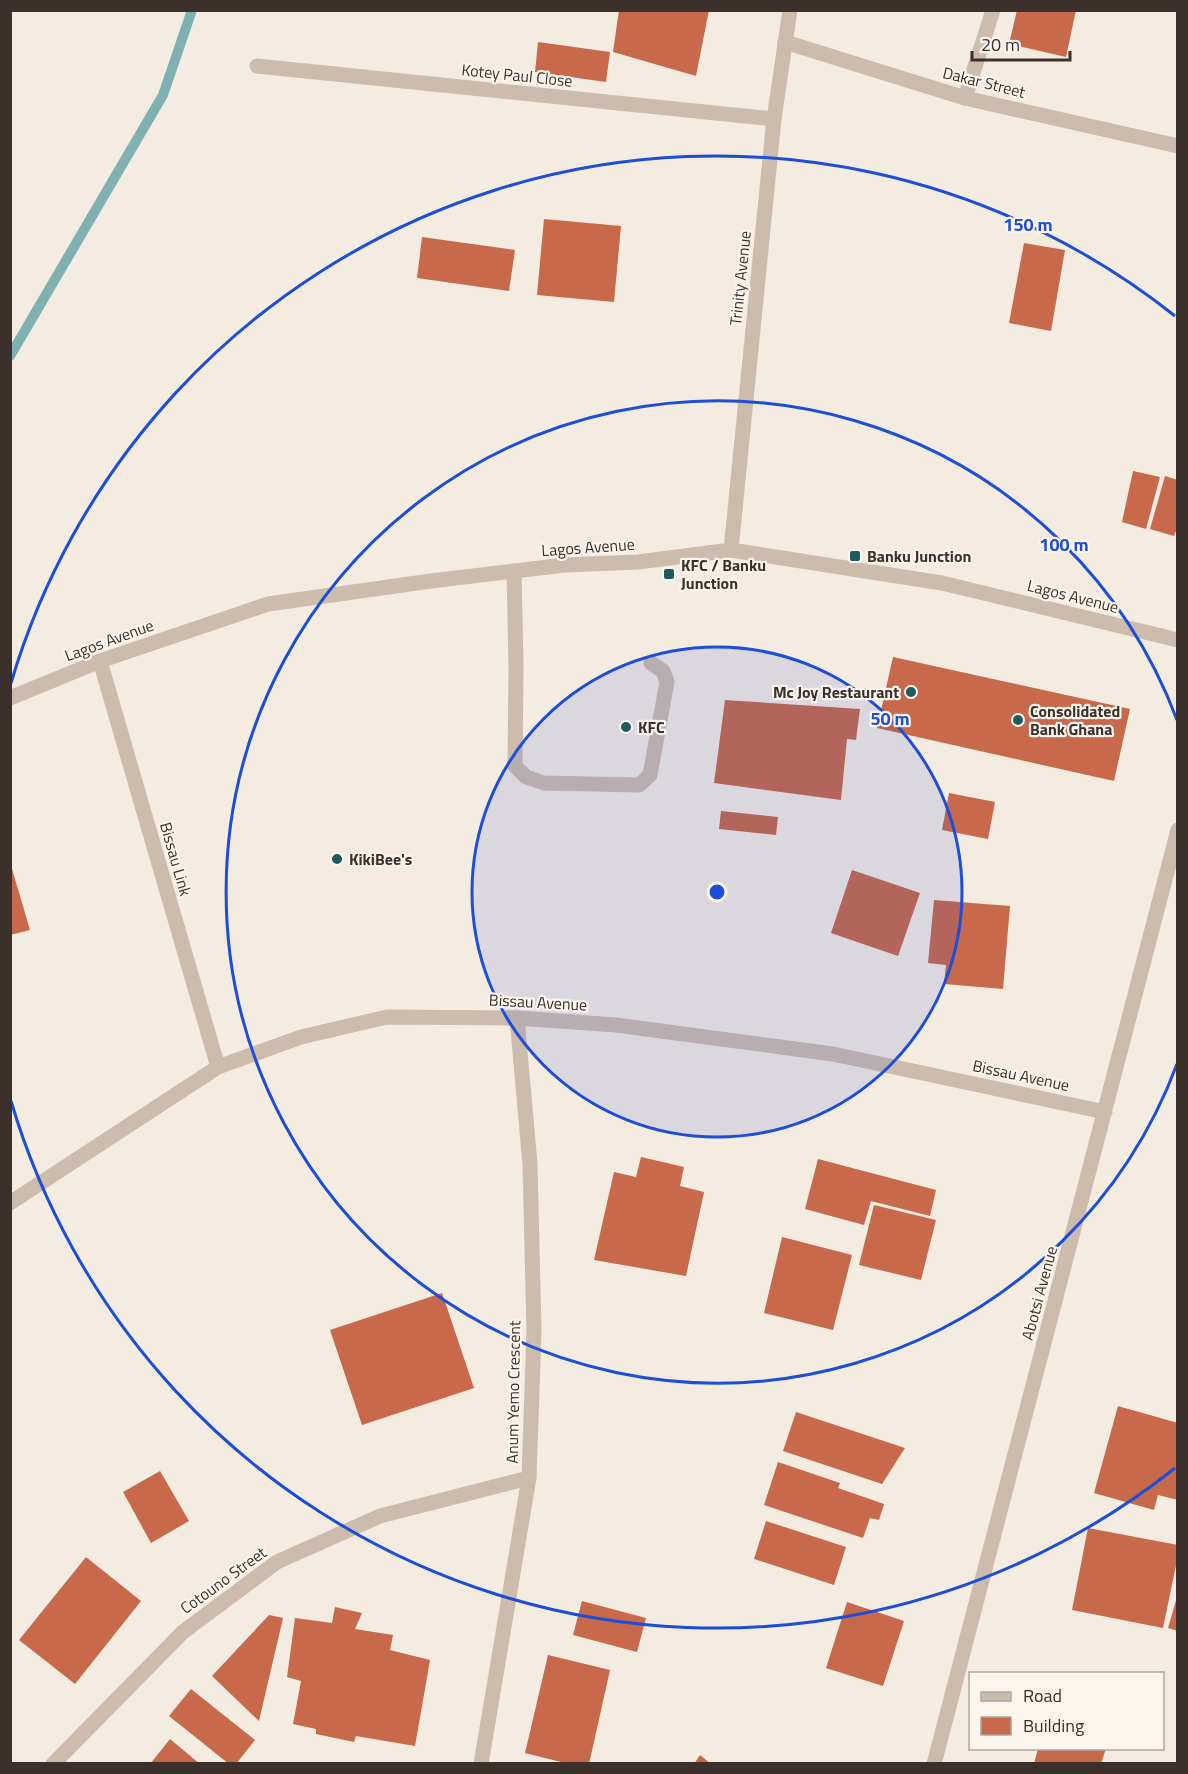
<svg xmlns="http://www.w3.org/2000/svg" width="1188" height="1774" font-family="'Titillium Web',sans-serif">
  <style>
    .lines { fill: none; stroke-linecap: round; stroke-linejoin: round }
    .stream { stroke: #7fb0b2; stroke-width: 10 }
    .building { fill: #c8694b }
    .service { stroke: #cdbbac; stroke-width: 15 }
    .minor { stroke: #cdbbac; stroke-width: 15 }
    .tertiary { stroke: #cdbbac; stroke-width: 15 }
    .ring { fill: none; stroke: #1d4ed8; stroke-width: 3 }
    .poi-dot { fill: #1f5a5e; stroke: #fbf5ee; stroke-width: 2 }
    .labels { text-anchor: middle; stroke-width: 4.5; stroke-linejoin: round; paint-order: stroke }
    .street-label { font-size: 16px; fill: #3b302b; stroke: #fbf5ee }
    .poi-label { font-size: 16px; font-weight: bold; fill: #3b302b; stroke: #fbf5ee; text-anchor: start }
    .centre { fill: #1d4ed8; stroke: #fbf5ee; stroke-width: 3 }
    .ring-label { font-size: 18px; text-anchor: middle; font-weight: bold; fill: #1d4ed8; stroke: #fbf5ee; stroke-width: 4.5; stroke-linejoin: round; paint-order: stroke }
  </style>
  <rect width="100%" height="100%" fill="#f4ebe1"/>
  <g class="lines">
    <!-- stream -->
    <path class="stream" d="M 10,356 L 163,95 L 192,10"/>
  </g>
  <!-- building -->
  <path class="building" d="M 619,10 L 709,10 L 696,76 L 613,52 Z
    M 1017,10 L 1076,10 L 1066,57 L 1009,44 Z
    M 538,42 L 610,52 L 606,82 L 535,72 Z
    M 544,219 L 621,226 L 614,302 L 537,295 Z
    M 422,237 L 515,250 L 509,291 L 417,278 Z
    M 1024,243 L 1065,250 L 1051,331 L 1009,323 Z
    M 1133,471 L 1160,477 L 1146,529 L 1122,522 Z
    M 1165,476 L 1178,480 L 1178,525 L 1174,536 L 1150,529 Z
    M 893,657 L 1130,709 L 1114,781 L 877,728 Z
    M 725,700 L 860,709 L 856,740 L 847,739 L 841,800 L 714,783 Z
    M 949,793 L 995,802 L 988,839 L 942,830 Z
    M 721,811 L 778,817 L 776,835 L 719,829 Z
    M 10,862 L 30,930 L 10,935 Z
    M 852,870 L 920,893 L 898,956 L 831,933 Z
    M 934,900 L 1010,906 L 1003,989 L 944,984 L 946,965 L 928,963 Z
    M 641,1157 L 684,1167 L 680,1186 L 704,1192 L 686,1276 L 594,1260 L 614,1172 L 636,1177 Z
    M 818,1159 L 936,1190 L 930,1216 L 871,1201 L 864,1225 L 805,1209 Z
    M 874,1205 L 936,1220 L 921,1280 L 859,1265 Z
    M 782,1237 L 852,1255 L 833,1330 L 764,1313 Z
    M 442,1293 L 474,1388 L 362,1425 L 330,1330 Z
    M 1118,1406 L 1178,1423 L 1178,1500 L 1158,1495 L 1154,1510 L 1094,1493 Z
    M 796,1412 L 905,1448 L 882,1484 L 783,1451 Z
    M 778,1462 L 840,1483 L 838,1488 L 884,1504 L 879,1520 L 870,1518 L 863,1538 L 764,1505 Z
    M 160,1471 L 189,1521 L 151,1543 L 123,1492 Z
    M 766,1521 L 846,1547 L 834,1585 L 754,1559 Z
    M 1088,1528 L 1178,1545 L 1178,1556 L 1163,1628 L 1072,1610 Z
    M 86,1557 L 141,1601 L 75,1684 L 19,1640 Z
    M 1177,1597 L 1178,1597 L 1178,1631 L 1168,1628 Z
    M 582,1601 L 646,1618 L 637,1652 L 573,1635 Z
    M 847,1602 L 904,1621 L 883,1686 L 826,1668 Z
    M 335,1607 L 362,1613 L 355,1629 L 393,1635 L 390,1650 L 430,1660 L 415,1746 L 356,1736 L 354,1742 L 316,1734 L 316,1729 L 293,1724 L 301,1681 L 287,1677 L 295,1618 L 332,1623 Z
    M 269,1615 L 283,1618 L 259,1721 L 212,1676 Z
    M 548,1655 L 610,1670 L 589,1764 L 569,1764 L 525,1753 Z
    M 191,1689 L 255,1740 L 236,1764 L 229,1764 L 169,1716 Z
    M 170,1739 L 200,1764 L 150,1764 Z
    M 1038,1748 L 1106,1748 L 1101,1764 L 1034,1764 Z
    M 700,1755 L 711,1764 L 694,1764 Z"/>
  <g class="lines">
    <!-- service -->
    <path class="service" d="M 965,98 L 993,10
      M 514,571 L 516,666 L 515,766 L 526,777 L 544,783 L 639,785 L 650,775 L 667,682 L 663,671 L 651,663"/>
    <!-- minor -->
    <path class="minor" d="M 785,42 L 965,98 L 1178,146
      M 257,66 L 774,119
      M 100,661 L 218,1067
      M 10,1203 L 218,1067 L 301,1037 L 387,1017 L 517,1018 L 616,1025 L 833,1054 L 1105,1112
      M 53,1764 L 183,1632 L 277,1562 L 380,1516 L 529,1478
      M 481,1764 L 529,1478 L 534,1331 L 530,1164 L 517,1018
      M 934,1764 L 1178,830"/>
    <!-- tertiary -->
    <path class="tertiary" d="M 731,550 L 774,119 L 790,10
      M 10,698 L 100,661 L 268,604 L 431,581 L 565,565 L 638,562 L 731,550 L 942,583 L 1178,640"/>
  </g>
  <!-- distance rings -->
  <circle cx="717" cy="892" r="245" fill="#1d4ed8" fill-opacity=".12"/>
  <g class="ring">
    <circle cx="717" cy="892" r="245"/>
    <path d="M1177 1064A491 491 0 1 1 1177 720"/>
    <path d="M1175 1468A736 736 0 0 1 11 1101M11 683A736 736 0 0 1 1175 316"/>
  </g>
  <!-- markers -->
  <g class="poi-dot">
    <rect x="849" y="550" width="12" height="12" rx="3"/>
    <rect x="663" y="568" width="12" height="12" rx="3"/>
    <circle cx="911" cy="692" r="6"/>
    <circle cx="1018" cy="720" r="6"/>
    <circle cx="626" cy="727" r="6"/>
    <circle cx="337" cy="859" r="6"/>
  </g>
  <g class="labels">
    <!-- street labels -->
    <g class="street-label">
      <text transform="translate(517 75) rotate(6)" y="6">Kotey Paul Close</text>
      <text transform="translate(984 82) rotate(14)" y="6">Dakar Street</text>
      <text transform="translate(740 278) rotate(-84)" y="6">Trinity Avenue</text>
      <text transform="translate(588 547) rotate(-4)" y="6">Lagos Avenue</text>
      <text transform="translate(1073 596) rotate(14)" y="6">Lagos Avenue</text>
      <text transform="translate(109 640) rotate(-20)" y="6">Lagos Avenue</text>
      <text transform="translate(176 859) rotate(74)" y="6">Bissau Link</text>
      <text transform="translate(538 1002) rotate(3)" y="6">Bissau Avenue</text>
      <text transform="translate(1021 1075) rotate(12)" y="6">Bissau Avenue</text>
      <text transform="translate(1039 1293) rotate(-75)" y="6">Abotsi Avenue</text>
      <text transform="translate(513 1392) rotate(-89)" y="6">Anum Yemo Crescent</text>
      <text transform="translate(223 1580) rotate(-36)" y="6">Cotouno Street</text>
    </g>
    <!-- poi labels -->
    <g class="poi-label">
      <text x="867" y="562">Banku Junction</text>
      <text x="681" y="571">KFC / Banku<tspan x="681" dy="18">Junction</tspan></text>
      <text x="899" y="698" text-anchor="end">Mc Joy Restaurant</text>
      <text x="1030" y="717">Consolidated<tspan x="1030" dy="18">Bank Ghana</tspan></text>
      <text x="638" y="733">KFC</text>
      <text x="349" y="865">KikiBee's</text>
    </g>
  </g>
  <circle cx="717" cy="892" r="9" class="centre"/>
  <g class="ring-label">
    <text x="1028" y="231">150 m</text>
    <text x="1064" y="551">100 m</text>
    <text x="890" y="725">50 m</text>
  </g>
  <!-- border -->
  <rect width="1188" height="1774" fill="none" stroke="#3b302b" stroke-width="24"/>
  <!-- legend -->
  <rect x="969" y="1672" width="195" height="78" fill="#fbf5ee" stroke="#aea6a0" stroke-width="1.5"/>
  <rect x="981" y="1692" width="30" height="9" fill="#cdbbac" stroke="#aea6a0" stroke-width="1.5"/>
  <text x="1023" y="1702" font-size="18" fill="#3b302b">Road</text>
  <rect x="981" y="1717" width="30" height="18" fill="#c8694b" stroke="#aea6a0" stroke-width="1.5"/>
  <text x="1023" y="1732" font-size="18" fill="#3b302b">Building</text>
  <!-- scale -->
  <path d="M972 51v9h98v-9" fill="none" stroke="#3b302b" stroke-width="3"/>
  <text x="981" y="51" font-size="18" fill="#3b302b" stroke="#fbf5ee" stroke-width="4.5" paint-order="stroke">20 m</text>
</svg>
